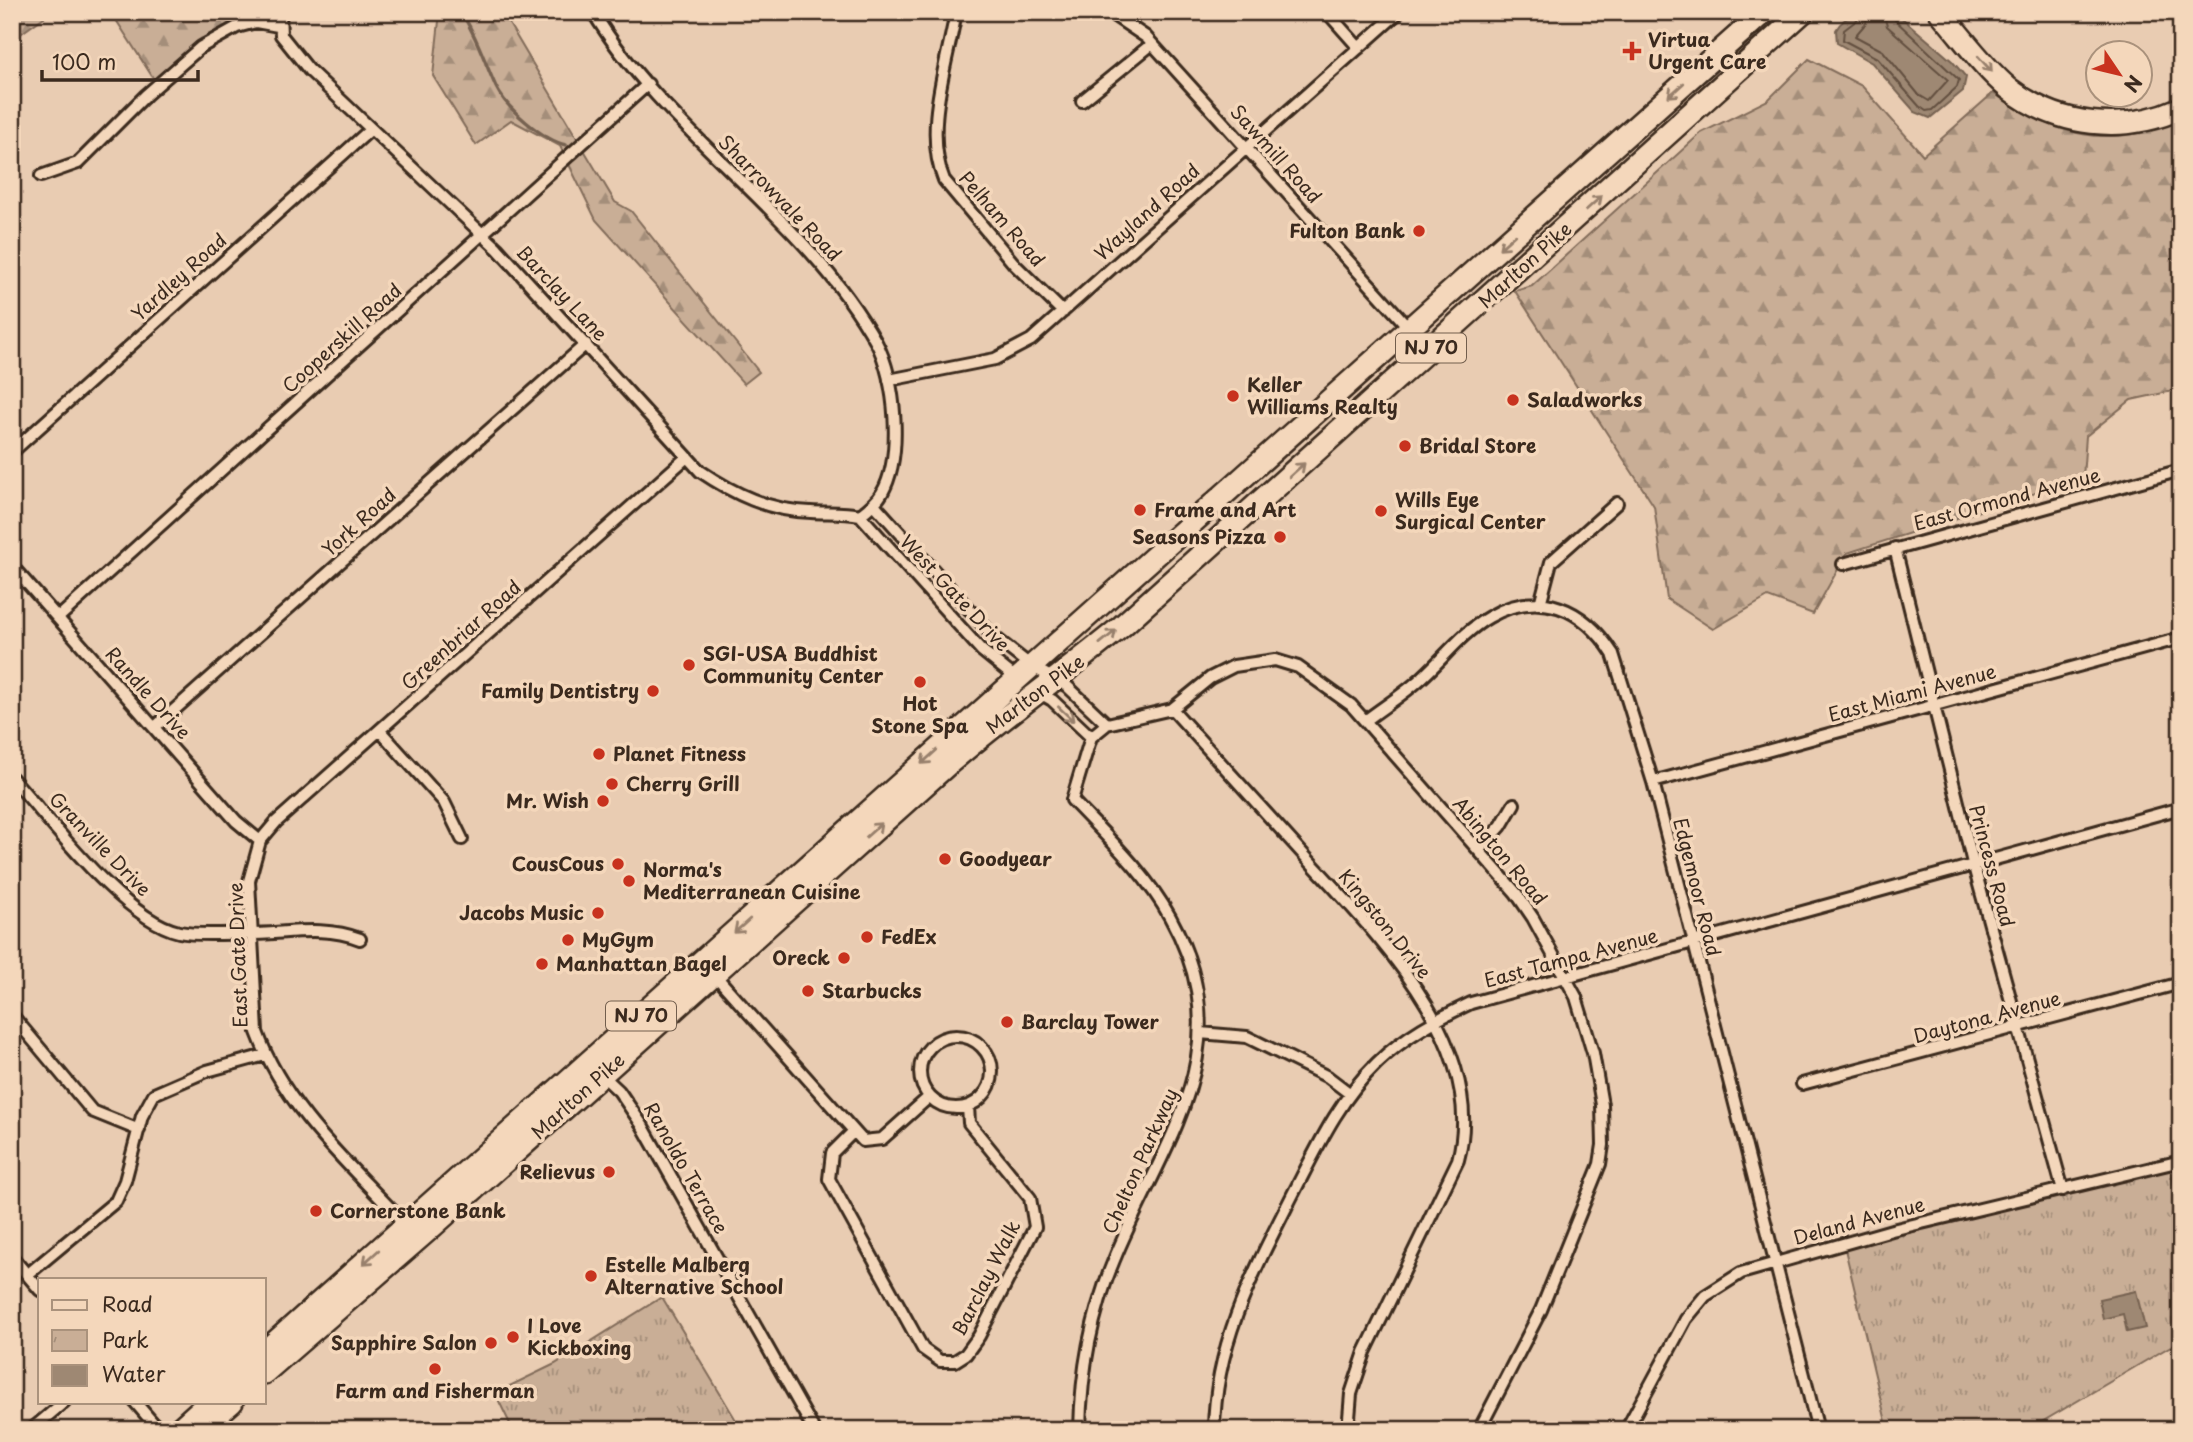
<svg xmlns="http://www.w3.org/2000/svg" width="2193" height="1442" font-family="'Playpen Sans',sans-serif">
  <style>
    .forest { fill: url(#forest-firs); stroke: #826c5a; stroke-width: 2 }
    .park { fill: url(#park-tufts); stroke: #826c5a; stroke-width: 2 }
    .water { fill: #9e8873; stroke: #766251; stroke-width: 2 }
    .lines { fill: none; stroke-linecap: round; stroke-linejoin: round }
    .shore { stroke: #635040; stroke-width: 2 }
    .stream { stroke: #766251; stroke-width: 3.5 }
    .street-casing { stroke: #3b2a1e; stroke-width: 16 }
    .highway-casing { stroke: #3b2a1e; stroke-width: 26 }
    .street { stroke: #f4d7bb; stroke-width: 10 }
    .highway { stroke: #f4d7bb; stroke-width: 21 }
    .oneway { stroke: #98806c }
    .poi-dot { fill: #c8321e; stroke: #f4d7bb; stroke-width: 2.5 }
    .labels { text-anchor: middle; stroke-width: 7; stroke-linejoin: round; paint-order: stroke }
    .shield { fill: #f4d7bb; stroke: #725e4d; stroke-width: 2 }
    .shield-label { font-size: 18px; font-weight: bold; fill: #3b2a1e }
    .poi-label { font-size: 19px; font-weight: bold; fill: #3b2a1e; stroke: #f4d7bb; text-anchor: start }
    .street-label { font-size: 19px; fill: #3b2a1e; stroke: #f4d7bb }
  </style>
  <defs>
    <pattern id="forest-firs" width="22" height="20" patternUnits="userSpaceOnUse" patternTransform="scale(1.75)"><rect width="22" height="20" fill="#c9ae96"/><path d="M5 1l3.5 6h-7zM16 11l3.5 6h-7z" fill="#a48e7a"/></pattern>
    <pattern id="park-tufts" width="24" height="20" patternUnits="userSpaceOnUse" patternTransform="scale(1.75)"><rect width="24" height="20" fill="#c9ae96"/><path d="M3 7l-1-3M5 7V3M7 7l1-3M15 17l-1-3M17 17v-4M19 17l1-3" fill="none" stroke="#a48e7a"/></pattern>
  </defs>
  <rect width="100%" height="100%" fill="#e9ccb2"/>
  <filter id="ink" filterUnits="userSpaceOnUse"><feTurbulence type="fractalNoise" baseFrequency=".0143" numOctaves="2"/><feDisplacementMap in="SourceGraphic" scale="14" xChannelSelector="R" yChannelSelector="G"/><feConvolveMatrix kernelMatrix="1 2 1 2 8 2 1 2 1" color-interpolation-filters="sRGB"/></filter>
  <g filter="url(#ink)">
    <!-- forest -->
    <path class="forest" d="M 12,12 L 51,12 L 12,40 Z
      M 111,12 L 264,12 L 278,25 L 229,31 L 157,84 Z
      M 440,12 L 502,12 L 615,202 L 631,211 L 759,372 L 744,384 L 596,220 L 560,146 L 511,120 L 476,145 L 433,76 Z
      M 1809,59 L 1862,86 L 1923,155 L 1993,93 C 2059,137 2106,150 2181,120 L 2181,396 L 2177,390 L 2131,400 L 2086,436 L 2083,478 L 1847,553 L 1813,614 L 1768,597 L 1713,629 L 1667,599 L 1654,506 L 1515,291 L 1532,286 L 1701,133 L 1768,100 Z"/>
    <!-- park -->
    <path class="park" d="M 2169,1165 L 2181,1209 L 2181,1340 L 2028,1430 L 1888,1430 L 1844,1245 Z
      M 662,1297 L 742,1430 L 513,1430 L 495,1393 L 555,1364 Z"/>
    <!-- water -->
    <path class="water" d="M 1895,12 L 1952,61 L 1966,77 L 1963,91 L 1930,118 L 1915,112 L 1872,63 L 1837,43 L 1836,30 C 1848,8 1873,12 1895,12 Z
      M 2136,1291 L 2145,1328 L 2127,1332 L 2123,1314 L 2103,1319 L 2099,1299 Z"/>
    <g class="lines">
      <!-- shore -->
      <path class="shore" d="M 1859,12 L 1857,20 L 1844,30 L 1843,40 L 1877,58 L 1919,106 L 1926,111 L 1932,110 L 1957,87 L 1959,80 L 1895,20 L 1892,12
        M 1868,12 L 1866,23 L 1855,36 L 1883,51 L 1919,95 L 1929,101 L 1948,80 L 1887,26 L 1883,12"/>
      <!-- stream -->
      <path class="stream" d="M 461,12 C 477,36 484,61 496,87 C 506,108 543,140 566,145"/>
      <!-- street casing -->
      <g class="street-casing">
        <path id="street" d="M 280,12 L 281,35 L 309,70 L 497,248 L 700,471 C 734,494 769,511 811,512 C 828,513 844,512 860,515 C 868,509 877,502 882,493 C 903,456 896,379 876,342 C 806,216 668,136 593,12
          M 956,12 C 947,64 923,130 944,180 L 1015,265 L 1063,312
          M 1109,12 L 1146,37 L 1410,329
          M 1327,12 L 1359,48
          M 1082,101 L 1152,44
          M 41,176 L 78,163 L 146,95 L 201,47 L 237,27 L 256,22 L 278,26
          M 889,380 L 995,359 L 1031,340 L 1399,12
          M 12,452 L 371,129
          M 874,504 L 993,636 L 1031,666 L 1067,686 L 1107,724
          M 860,515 L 981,650 L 1018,680
          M 1895,548 L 1973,863 L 2063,1190
          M 1843,564 L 2181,470
          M 12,566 L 236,821 L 260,841
          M 1540,604 L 1551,562 L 1617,503
          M 58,618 L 648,84
          M 1038,692 L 1052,700 L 1091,737
          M 1172,709 C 1216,757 1260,806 1304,855 C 1375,933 1489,1044 1458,1160 L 1365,1352 L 1351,1394 L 1348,1430
          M 1365,721 C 1382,708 1401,696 1417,682 C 1441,662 1461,633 1489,617 C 1539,588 1584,608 1613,654 L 1653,782 L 1818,1430
          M 155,727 L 586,344
          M 381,732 L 444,802 L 462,839
          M 12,778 C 50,820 124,920 179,932 C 199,936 223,933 243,934 C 283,935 321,924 360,939
          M 1653,782 L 2181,638
          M 1479,850 L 1501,826 L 1514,804
          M 714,974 L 863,1141 L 882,1139 L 929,1097
          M 12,1015 L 92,1111 L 139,1130
          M 1200,1033 L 1247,1037 L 1328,1077 L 1349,1093
          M920 1072a36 36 0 1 1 72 0a36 36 0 1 1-72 0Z
          M 602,1075 L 619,1091 L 642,1125 L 814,1430
          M 1802,1084 L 2181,983
          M 853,1132 L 832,1153 L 829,1179 L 923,1349 L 940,1361 L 955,1361 L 966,1354 L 979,1336 L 1035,1227 L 1030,1198 L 969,1123 L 968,1106
          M 406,1225 C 351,1166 285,1109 257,1032 L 249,881 L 260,841 L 276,822 L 687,457
          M 12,1257 L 40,1290
          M 27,1275 L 116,1201 L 125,1181 L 142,1116 L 154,1094 L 207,1071 L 265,1055
          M 135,1402 L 159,1430
          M 31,1430 L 64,1402
          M 1080,1430 C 1081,1372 1092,1313 1114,1260 C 1163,1140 1244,1050 1170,917 C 1146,873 1106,836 1072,800 L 1091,737 L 1107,724 L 1172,709 L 1210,678 L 1234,666 L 1275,660 L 1298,667 L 1351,705 L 1516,893 L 1533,918 L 1576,997 L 1593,1053 L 1602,1105 L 1603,1145 L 1600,1164 L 1541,1310 L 1479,1430
          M 1214,1430 C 1215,1343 1254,1271 1292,1196 C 1317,1148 1338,1101 1377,1063 C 1405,1036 1437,1019 1471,1003 L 2181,808
          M 1626,1430 L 1686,1319 L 1705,1296 L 1741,1273 L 1892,1230 L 2181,1161"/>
      </g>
      <!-- highway casing -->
      <g class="highway-casing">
        <path id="highway" d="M 1940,12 C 1962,37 1983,67 2008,88 C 2058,127 2124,134 2181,108
          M 264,1352 L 1764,12
          M 264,1373 L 433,1226 L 946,766 C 1003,717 1064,674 1122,626 L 1803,12
          M 178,1430 L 209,1402
          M 200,1430 L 232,1402"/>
      </g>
      <!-- street -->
      <use href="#street" class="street"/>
      <!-- highway -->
      <use href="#highway" class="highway"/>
    </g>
    <!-- one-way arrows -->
    <defs><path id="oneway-shaft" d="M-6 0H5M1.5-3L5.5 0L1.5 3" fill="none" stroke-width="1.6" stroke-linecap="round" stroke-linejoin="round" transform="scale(1.75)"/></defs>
    <g class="oneway">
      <use href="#oneway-shaft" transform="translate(1985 64) rotate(48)"/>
      <use href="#oneway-shaft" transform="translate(1676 90) rotate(138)"/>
      <use href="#oneway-shaft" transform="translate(1594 203) rotate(-42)"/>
      <use href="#oneway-shaft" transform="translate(1507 242) rotate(138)"/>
      <use href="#oneway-shaft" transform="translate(1297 470) rotate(-42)"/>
      <use href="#oneway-shaft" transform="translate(1108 637) rotate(-39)"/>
      <use href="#oneway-shaft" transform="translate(1066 714) rotate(43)"/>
      <use href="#oneway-shaft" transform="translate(929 757) rotate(138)"/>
      <use href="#oneway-shaft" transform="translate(874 830) rotate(-42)"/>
      <use href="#oneway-shaft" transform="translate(742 926) rotate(138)"/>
      <use href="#oneway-shaft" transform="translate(371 1257) rotate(138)"/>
    </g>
  </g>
  <!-- markers -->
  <g class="poi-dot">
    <path d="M1628.5 40.5h7v7h7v7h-7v7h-7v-7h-7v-7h7z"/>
    <circle cx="1419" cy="231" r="7"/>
    <circle cx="1233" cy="396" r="7"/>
    <circle cx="1513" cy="400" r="7"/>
    <circle cx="1405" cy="446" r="7"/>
    <circle cx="1140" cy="510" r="7"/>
    <circle cx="1381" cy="511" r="7"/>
    <circle cx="1280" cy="537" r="7"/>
    <circle cx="689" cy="665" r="7"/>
    <circle cx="920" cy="682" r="7"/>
    <circle cx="653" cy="691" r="7"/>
    <circle cx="599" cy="754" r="7"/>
    <circle cx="612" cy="784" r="7"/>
    <circle cx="603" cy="801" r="7"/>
    <circle cx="945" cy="859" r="7"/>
    <circle cx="618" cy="864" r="7"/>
    <circle cx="629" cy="881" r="7"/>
    <circle cx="598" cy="913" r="7"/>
    <circle cx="867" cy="937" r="7"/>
    <circle cx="568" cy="940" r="7"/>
    <circle cx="844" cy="958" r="7"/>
    <circle cx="542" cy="964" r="7"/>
    <circle cx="808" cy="991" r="7"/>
    <circle cx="1007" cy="1022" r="7"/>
    <circle cx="609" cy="1172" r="7"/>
    <circle cx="316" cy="1211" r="7"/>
    <circle cx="591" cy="1276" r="7"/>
    <circle cx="513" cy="1337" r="7"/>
    <circle cx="491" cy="1343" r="7"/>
    <circle cx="435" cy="1369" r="7"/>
  </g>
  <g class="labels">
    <!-- shield labels -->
    <g class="shield">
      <rect x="1396" y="333.5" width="70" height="29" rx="5"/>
      <rect x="606" y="1001.5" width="70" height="29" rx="5"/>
    </g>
    <g class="shield-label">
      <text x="1431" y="354">NJ 70</text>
      <text x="641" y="1022">NJ 70</text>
    </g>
    <!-- poi labels -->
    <g class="poi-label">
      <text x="1648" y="47">Virtua<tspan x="1648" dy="22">Urgent Care</tspan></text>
      <text x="1405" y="238" text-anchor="end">Fulton Bank</text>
      <text x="1247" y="392">Keller<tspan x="1247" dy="22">Williams Realty</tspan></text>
      <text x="1527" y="407">Saladworks</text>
      <text x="1419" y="453">Bridal Store</text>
      <text x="1395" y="507">Wills Eye<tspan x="1395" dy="22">Surgical Center</tspan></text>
      <text x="1154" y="517">Frame and Art</text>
      <text x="1266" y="544" text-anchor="end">Seasons Pizza</text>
      <text x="703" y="661">SGI-USA Buddhist<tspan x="703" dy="22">Community Center</tspan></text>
      <text x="639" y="698" text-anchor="end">Family Dentistry</text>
      <text x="920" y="711" text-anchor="middle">Hot<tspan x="920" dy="22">Stone Spa</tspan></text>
      <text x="613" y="761">Planet Fitness</text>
      <text x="626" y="791">Cherry Grill</text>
      <text x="589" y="808" text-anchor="end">Mr. Wish</text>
      <text x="959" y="866">Goodyear</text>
      <text x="604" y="871" text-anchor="end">CousCous</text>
      <text x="643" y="877">Norma's<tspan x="643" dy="22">Mediterranean Cuisine</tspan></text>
      <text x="584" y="920" text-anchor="end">Jacobs Music</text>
      <text x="881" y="944">FedEx</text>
      <text x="582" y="947">MyGym</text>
      <text x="830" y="965" text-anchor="end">Oreck</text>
      <text x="556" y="971">Manhattan Bagel</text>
      <text x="822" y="998">Starbucks</text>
      <text x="1021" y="1029">Barclay Tower</text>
      <text x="595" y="1179" text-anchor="end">Relievus</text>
      <text x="330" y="1218">Cornerstone Bank</text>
      <text x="605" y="1272">Estelle Malberg<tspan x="605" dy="22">Alternative School</tspan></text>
      <text x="527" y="1333">I Love<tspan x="527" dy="22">Kickboxing</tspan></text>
      <text x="477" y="1350" text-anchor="end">Sapphire Salon</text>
      <text x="435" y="1398" text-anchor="middle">Farm and Fisherman</text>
    </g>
    <!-- street labels -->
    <g class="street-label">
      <text transform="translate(1276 154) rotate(48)" y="7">Sawmill Road</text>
      <text transform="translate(780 198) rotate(46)" y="7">Sharrowvale Road</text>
      <text transform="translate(1147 212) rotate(-42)" y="7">Wayland Road</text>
      <text transform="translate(1002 219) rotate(49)" y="7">Pelham Road</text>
      <text transform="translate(1525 265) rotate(-42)" y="7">Marlton Pike</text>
      <text transform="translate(179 277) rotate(-42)" y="7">Yardley Road</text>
      <text transform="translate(562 293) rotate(47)" y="7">Barclay Lane</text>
      <text transform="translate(342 338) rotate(-42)" y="7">Cooperskill Road</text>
      <text transform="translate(2007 499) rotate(-15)" y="7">East Ormond Avenue</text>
      <text transform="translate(359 522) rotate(-42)" y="7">York Road</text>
      <text transform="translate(955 593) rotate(47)" y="7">West Gate Drive</text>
      <text transform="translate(461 635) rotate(-42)" y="7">Greenbriar Road</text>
      <text transform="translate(148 693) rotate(48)" y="7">Randle Drive</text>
      <text transform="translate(1912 693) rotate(-15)" y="7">East Miami Avenue</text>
      <text transform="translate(1035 694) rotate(-37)" y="7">Marlton Pike</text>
      <text transform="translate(100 844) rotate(46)" y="7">Granville Drive</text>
      <text transform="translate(1500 851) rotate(50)" y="7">Abington Road</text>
      <text transform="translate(1992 866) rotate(75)" y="7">Princess Road</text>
      <text transform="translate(1697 887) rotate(76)" y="7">Edgemoor Road</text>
      <text transform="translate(1385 924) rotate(51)" y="7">Kingston Drive</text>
      <text transform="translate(238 955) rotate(-92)" y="7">East Gate Drive</text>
      <text transform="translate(1571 958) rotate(-15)" y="7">East Tampa Avenue</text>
      <text transform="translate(1987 1017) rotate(-15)" y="7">Daytona Avenue</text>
      <text transform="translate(578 1096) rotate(-42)" y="7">Marlton Pike</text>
      <text transform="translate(1140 1161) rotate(-66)" y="7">Chelton Parkway</text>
      <text transform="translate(686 1168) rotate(60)" y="7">Ranoldo Terrace</text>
      <text transform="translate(1859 1221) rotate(-15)" y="7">Deland Avenue</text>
      <text transform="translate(986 1278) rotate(-63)" y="7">Barclay Walk</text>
    </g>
  </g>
  <!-- margin -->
  <rect width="2193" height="1442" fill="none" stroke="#f4d7bb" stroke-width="42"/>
  <rect x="21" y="21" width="2151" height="1400" fill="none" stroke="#3b2a1e" stroke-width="2.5" filter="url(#ink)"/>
  <!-- legend -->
  <rect x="38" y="1278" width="228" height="126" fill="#f4d7bb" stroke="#aa927c" stroke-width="2"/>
  <rect x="52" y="1300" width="35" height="10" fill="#f4d7bb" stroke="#aa927c" stroke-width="2"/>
  <text x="102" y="1312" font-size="21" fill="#3b2a1e">Road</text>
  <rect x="52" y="1330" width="35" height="21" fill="url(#park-tufts)" stroke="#aa927c" stroke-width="2"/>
  <text x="102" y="1348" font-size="21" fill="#3b2a1e">Park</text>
  <rect x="52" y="1365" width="35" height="21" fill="#9e8873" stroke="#aa927c" stroke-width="2"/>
  <text x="102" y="1382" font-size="21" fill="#3b2a1e">Water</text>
  <!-- north arrow -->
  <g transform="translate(2119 74) rotate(125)"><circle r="33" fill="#f4d7bb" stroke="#aa927c" stroke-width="2"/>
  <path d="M0-5L12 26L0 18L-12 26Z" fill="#c8321e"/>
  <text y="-10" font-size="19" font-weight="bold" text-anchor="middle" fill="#3b2a1e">N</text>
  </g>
  <!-- scale -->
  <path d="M42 70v10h156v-10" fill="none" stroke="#3b2a1e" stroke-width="3.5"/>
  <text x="52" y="70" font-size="21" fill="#3b2a1e" stroke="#f4d7bb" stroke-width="5" paint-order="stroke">100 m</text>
</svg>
